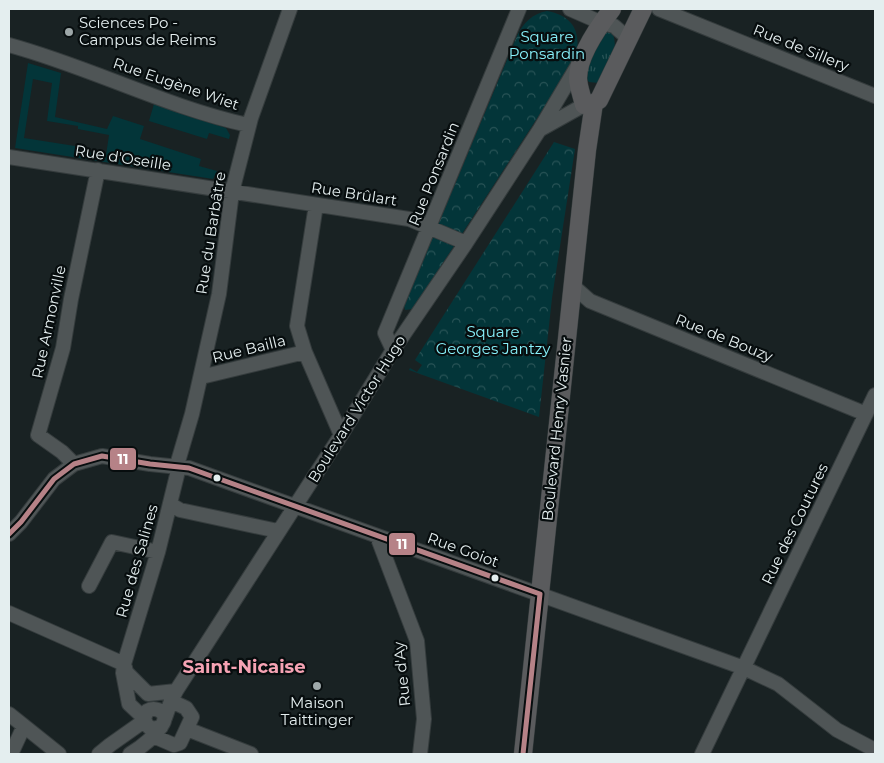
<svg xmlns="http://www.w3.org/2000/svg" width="884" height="763" font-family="Montserrat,sans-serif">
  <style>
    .grass { fill: url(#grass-tufts) }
    .park { fill: url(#park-crowns) }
    .garden { fill: #033539; fill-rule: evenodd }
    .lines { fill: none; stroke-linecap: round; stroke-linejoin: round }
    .minor-casing { stroke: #353c3d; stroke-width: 16 }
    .major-casing { stroke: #353c3d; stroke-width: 19 }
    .minor { stroke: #4f5556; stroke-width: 14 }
    .major { stroke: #5a5b5d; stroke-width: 18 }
    .bus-1-casing { stroke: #070d0e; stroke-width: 9 }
    .bus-1 { stroke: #b68287; stroke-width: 5 }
    .poi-dot { fill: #9da7a8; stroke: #070d0e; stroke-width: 2 }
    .bus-dot { fill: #e4eeef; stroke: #070d0e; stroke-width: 2 }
    .labels { text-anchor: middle; stroke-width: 4.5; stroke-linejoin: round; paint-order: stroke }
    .poi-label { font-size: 15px; fill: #e4eeef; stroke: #070d0e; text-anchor: start }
    .park-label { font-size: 15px; fill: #87f0fa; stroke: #070d0e }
    .street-label { font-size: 15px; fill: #e4eeef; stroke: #070d0e }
    .quarter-label { font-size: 18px; font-weight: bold; fill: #f6a3b4; stroke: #070d0e }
    .line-badge { stroke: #070d0e; stroke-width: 2 }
    .badge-label { font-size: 14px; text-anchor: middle; font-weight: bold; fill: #fff }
  </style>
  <defs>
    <pattern id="grass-tufts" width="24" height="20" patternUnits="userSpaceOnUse" patternTransform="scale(1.25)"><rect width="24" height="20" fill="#033539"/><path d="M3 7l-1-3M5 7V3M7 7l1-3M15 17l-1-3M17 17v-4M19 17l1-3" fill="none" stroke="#285356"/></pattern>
    <pattern id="park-crowns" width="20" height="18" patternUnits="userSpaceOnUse" patternTransform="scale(1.25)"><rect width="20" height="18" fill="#033539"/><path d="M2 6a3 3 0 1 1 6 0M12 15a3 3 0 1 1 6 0" fill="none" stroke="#285356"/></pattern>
  </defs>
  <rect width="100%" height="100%" fill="#192223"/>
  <!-- grass -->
  <path class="grass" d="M 608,29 L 612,32 C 620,50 609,68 599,83 L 589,82 L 585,77 L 584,66 Z"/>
  <!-- park -->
  <path class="park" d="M 547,11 C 575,16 582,34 575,60 L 413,309 L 405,310 L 404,306 L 517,36 C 524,22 532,14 547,11 Z
    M 554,142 L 575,149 L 552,298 L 539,417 L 409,370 L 410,368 L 417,372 L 422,365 L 415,360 Z"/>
  <!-- garden -->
  <path class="garden" d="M 28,63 L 61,73 L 55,117 L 107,129 L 113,116 L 144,126 L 140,139 L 201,159 L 199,166 L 217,171 L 213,179 L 15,148 ZM 33,79 L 52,83 L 47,121 L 78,126 L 78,129 L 109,135 L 106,155 L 75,150 L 75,146 L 24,138 Z
    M 154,104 L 226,128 L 230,135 L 229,139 L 209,133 L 207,139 L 149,121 Z"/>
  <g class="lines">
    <!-- minor casing -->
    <g class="minor-casing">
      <path id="minor" d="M 570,9 L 602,23 L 614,26 L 629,39
        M 659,9 L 875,96
        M 9,45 C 90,67 166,107 248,125
        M 541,129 L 584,105
        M 9,157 L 409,219 L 466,243
        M 316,205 L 297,326 L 305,352 L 341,435
        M 573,286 L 590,301 L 866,414
        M 393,350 L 385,333 L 519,9
        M 201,377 L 305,352
        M 74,464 L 62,452 L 38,435 L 63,348 L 71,299 L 98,170
        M 170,504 L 180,510 L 278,531
        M 9,534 L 21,522 L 54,479 L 74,464 L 102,456 L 150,464 L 189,468 L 744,668 L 778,684 L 837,730 L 875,750
        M 377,536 L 417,641 L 424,719 L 420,754
        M 89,586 L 112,542 L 158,552
        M 9,613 L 124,664
        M 125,667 L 126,672 L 148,694 L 176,691
        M 9,714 L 59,754
        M 144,718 L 129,704 L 123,673 L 124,664 L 158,552 L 177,475 L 177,465 L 192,414 L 219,294 L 232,192 L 251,118 L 290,9
        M 165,718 L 171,701 L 176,691 L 341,435 L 393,350 L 466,243 L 540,129 L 578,65
        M 187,729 L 251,754
        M 153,736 L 174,745 L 180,743 L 192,717 L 186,708 L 171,701
        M 11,754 L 24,726
        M 99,754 L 110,745 L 144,721
        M 130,754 C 142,747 154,737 162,725 C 170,714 157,705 147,711 L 144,718 L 146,724 L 151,729 L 161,727
        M 702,754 L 875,395"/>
    </g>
    <!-- major casing -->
    <g class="major-casing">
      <path id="major" d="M 612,9 C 599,26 578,56 578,78 C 578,86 582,96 584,105 L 594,103 L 599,100 L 643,9
        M 523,754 L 587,150 L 594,103"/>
    </g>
    <!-- minor -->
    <use href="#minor" class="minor"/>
    <!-- major -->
    <use href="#major" class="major"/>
    <!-- bus-1 casing -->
    <g class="bus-1-casing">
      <path id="bus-1" d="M 9,534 L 21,522 L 54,479 L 74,464 L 102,456 L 150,464 L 189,468 L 540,594
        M 523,754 L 540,594"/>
    </g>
    <!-- bus-1 -->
    <use href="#bus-1" class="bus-1"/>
  </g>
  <!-- markers -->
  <g class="poi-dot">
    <circle cx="69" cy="32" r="5"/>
    <circle cx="317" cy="686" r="5"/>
  </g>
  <g class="bus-dot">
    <circle cx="217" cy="478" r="4.5"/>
    <circle cx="495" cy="578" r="4.5"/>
  </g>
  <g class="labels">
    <!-- poi labels -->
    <g class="poi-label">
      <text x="79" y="28">Sciences Po -<tspan x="79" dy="17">Campus de Reims</tspan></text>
      <text x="317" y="708" text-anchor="middle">Maison<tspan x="317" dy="17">Taittinger</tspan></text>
    </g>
    <!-- park labels -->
    <g class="park-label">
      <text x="547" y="42">Square<tspan x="547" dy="17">Ponsardin</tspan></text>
      <text x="493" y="337">Square<tspan x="493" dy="17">Georges Jantzy</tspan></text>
    </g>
    <!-- street labels -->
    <g class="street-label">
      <text transform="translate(801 48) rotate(22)" y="5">Rue de Sillery</text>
      <text transform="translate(176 84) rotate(19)" y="5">Rue Eugène Wiet</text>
      <text transform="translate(123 158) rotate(9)" y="5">Rue d'Oseille</text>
      <text transform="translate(434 174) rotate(-68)" y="5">Rue Ponsardin</text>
      <text transform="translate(354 194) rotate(9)" y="5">Rue Brûlart</text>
      <text transform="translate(211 233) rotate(-81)" y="5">Rue du Barbâtre</text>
      <text transform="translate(49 322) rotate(-78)" y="5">Rue Armonville</text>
      <text transform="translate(724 338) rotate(22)" y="5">Rue de Bouzy</text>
      <text transform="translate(249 349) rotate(-14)" y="5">Rue Bailla</text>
      <text transform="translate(357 409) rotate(-58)" y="5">Boulevard Victor Hugo</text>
      <text transform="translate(557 429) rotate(-84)" y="5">Boulevard Henry Vasnier</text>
      <text transform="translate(795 524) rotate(-64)" y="5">Rue des Coutures</text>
      <text transform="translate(463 550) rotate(20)" y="5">Rue Goiot</text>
      <text transform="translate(137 561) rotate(-74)" y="5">Rue des Salines</text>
      <text transform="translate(402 674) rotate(-96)" y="5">Rue d'Ay</text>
    </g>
    <!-- quarter labels -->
    <g class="quarter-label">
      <text x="244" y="673">Saint-Nicaise</text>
    </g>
  </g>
  <g class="line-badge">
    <rect x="109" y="447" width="28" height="24" rx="5" fill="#b68287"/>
    <rect x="388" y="532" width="28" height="24" rx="5" fill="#b68287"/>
  </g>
  <g class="badge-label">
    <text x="123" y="464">11</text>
    <text x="402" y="549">11</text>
  </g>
  <!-- border -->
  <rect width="884" height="763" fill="none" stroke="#e4eeef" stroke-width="20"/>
</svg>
